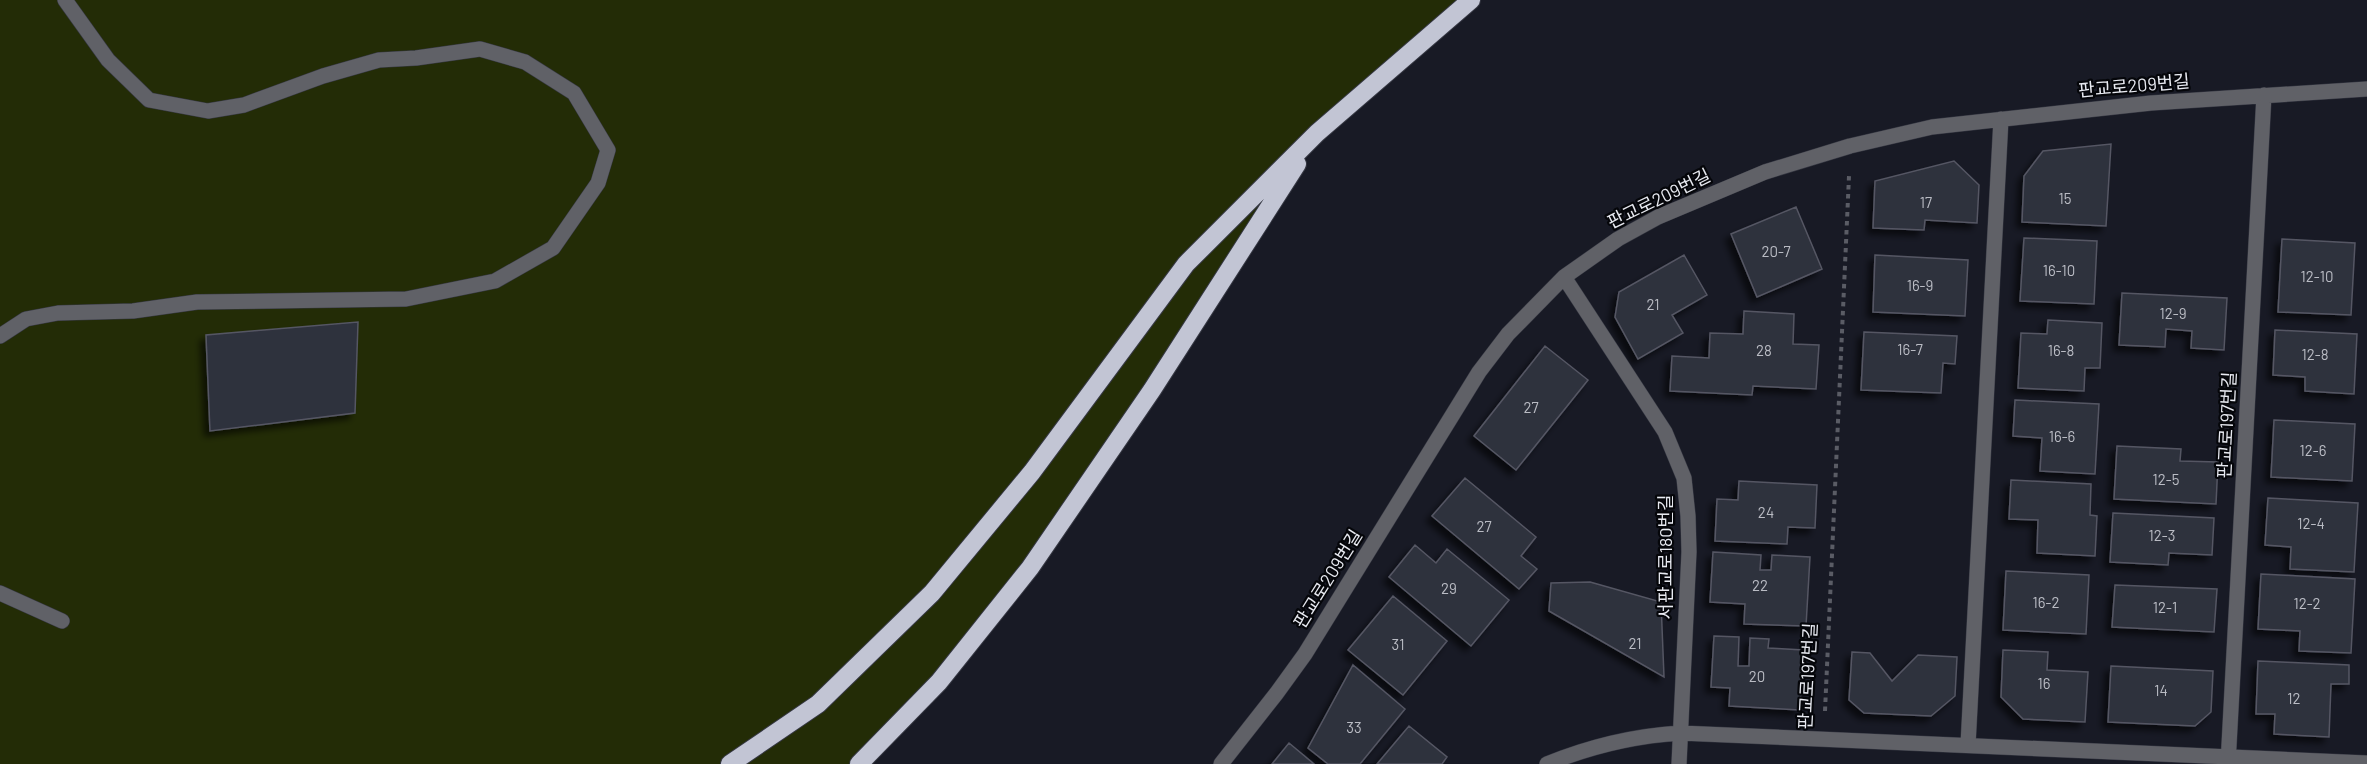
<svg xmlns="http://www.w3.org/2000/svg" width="2367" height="764" font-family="Barlow,'Noto Sans KR',sans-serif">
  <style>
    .green { fill: #232c06 }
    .building { fill: #2e303c; stroke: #555764; stroke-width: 1.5; filter: url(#shadow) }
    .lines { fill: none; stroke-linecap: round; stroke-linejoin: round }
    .lane-casing { stroke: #353742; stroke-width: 16 }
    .street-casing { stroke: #353742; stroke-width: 16 }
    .highway-casing { stroke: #353742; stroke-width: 20 }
    .path { stroke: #5a5c65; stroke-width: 4; stroke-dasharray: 4.5 4.5; stroke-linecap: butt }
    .lane { stroke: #606167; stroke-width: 15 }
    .street { stroke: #606167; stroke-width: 15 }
    .highway { stroke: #c2c5d4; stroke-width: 18 }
    .labels { text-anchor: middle; stroke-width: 4.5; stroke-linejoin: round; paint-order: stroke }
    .number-label { font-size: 15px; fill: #babcc4 }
    .street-label { font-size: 18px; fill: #e8eaf1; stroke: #05060a }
  </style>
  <defs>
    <filter id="shadow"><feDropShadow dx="-5.5" dy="5.5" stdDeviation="3" flood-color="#0009"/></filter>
  </defs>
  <rect width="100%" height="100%" fill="#181a25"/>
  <!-- green -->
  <path class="green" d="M 0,0 L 1471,0 L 1317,133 L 1030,568 L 859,764 L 0,764 Z"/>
  <!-- building -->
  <path class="building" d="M 2111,144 L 2106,226 L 2022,222 L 2024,176 L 2043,151 Z
    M 1954,161 L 1979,185 L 1977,223 L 1925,220 L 1924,230 L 1873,228 L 1875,181 Z
    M 1796,207 L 1822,269 L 1757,297 L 1731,234 Z
    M 2024,238 L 2097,241 L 2094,304 L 2020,301 Z
    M 2282,239 L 2355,243 L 2351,315 L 2278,312 Z
    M 1684,255 L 1707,295 L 1672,315 L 1683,333 L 1638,359 L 1615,317 L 1619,292 Z
    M 1875,255 L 1968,260 L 1965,316 L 1873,312 Z
    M 2122,293 L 2227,298 L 2224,350 L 2191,348 L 2192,331 L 2166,329 L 2165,347 L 2119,345 Z
    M 1744,311 L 1794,314 L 1793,344 L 1819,345 L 1816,389 L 1753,386 L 1752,395 L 1670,391 L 1672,356 L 1709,358 L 1710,333 L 1743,334 Z
    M 2048,320 L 2102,323 L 2100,368 L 2085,368 L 2084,391 L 2018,388 L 2021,333 L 2047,334 Z
    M 358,322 L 355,413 L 210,431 L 206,335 Z
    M 2275,330 L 2357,334 L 2354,394 L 2305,391 L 2305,377 L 2273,375 Z
    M 1864,332 L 1957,336 L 1955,364 L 1943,363 L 1941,393 L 1861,390 Z
    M 1545,346 L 1588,380 L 1516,470 L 1474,436 Z
    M 2015,400 L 2099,404 L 2095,474 L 2040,471 L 2042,438 L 2013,436 Z
    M 2274,420 L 2355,424 L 2352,481 L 2271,477 Z
    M 2117,446 L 2181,449 L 2180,461 L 2218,462 L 2216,504 L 2114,499 Z
    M 1465,478 L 1536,537 L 1521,556 L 1537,569 L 1519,589 L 1432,516 Z
    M 2011,480 L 2091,484 L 2090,515 L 2097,516 L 2095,556 L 2037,553 L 2038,520 L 2009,519 Z
    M 1739,481 L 1817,485 L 1815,528 L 1788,527 L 1787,544 L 1715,541 L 1717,499 L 1738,500 Z
    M 2268,498 L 2358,503 L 2354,572 L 2290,569 L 2291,547 L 2265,545 Z
    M 2113,513 L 2214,518 L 2212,555 L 2169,553 L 2168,565 L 2110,562 Z
    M 1415,545 L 1436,563 L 1447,549 L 1509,600 L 1471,646 L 1389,577 Z
    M 1713,552 L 1761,555 L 1760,570 L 1771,570 L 1772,555 L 1810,557 L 1806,626 L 1744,624 L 1745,604 L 1710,602 Z
    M 2006,571 L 2089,575 L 2086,634 L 2003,630 Z
    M 2261,574 L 2355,579 L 2351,653 L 2299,651 L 2300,631 L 2258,629 Z
    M 1590,582 L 1661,602 L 1664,677 L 1549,611 L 1551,583 Z
    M 2115,585 L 2217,589 L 2214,632 L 2112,627 Z
    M 1393,596 L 1447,641 L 1403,695 L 1348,650 Z
    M 1714,636 L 1739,637 L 1738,666 L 1749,666 L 1750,638 L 1769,639 L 1768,648 L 1803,650 L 1800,710 L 1729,706 L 1730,688 L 1711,687 Z
    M 2003,650 L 2048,652 L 2047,670 L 2088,672 L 2085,722 L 2023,719 L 2001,697 Z
    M 1852,652 L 1870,653 L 1892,681 L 1918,655 L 1957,657 L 1955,696 L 1931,716 L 1864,713 L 1849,700 Z
    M 2258,661 L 2349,665 L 2349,684 L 2331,684 L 2329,737 L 2274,734 L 2275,714 L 2256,714 Z
    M 1353,665 L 1405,709 L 1360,764 L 1328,764 L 1308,748 Z
    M 2111,666 L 2213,671 L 2211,712 L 2195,726 L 2108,722 Z
    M 1409,726 L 1447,757 L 1442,764 L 1377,764 Z
    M 1289,743 L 1314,764 L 1272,764 Z"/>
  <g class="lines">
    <!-- lane casing -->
    <g class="lane-casing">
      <path id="lane" d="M 0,336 L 26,319 L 58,313 L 133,311 L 197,302 L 406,299 L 495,281 L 553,248 L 598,183 L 608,150 L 574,93 L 525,62 L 480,49 L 416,58 L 379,60 L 323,76 L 244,105 L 208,111 L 149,100 L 108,60 L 65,0
        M 0,593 L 62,621"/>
    </g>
    <!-- street casing -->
    <g class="street-casing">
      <path id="street" d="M 1564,277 L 1665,432 L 1684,478 L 1688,516 L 1689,552 L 1679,764
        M 1968,745 L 2001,119
        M 1221,764 L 1276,694 L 1305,654 L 1479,372 L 1508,334 L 1564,277 L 1618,239 L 1658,217 L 1765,172 L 1850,146 L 1932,127 L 2151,103 L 2367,89
        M 1547,764 C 1591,746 1633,736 1680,733 L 2367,763
        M 2228,764 L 2264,95"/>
    </g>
    <!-- highway casing -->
    <g class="highway-casing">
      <path id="highway" d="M 730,764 L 818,704 L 932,593 L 1032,472 L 1186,264 L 1317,133 L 1471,0
        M 859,764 L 939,682 L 1030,568 L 1152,390 L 1297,164"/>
    </g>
    <!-- path -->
    <path class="path" d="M 1825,711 L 1849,176"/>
    <!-- lane -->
    <use href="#lane" class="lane"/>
    <!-- street -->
    <use href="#street" class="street"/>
    <!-- highway -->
    <use href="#highway" class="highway"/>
  </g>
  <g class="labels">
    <!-- number labels -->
    <g class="number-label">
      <text x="2065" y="204">15</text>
      <text x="1926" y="208">17</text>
      <text x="1776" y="257">20-7</text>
      <text x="2059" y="276">16-10</text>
      <text x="2317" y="282">12-10</text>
      <text x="1920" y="291">16-9</text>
      <text x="1653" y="310">21</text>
      <text x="2173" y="319">12-9</text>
      <text x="1910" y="355">16-7</text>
      <text x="1764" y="356">28</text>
      <text x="2061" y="356">16-8</text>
      <text x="2315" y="360">12-8</text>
      <text x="1531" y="413">27</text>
      <text x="2062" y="442">16-6</text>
      <text x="2313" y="456">12-6</text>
      <text x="2166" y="485">12-5</text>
      <text x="1766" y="518">24</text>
      <text x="2311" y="529">12-4</text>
      <text x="1484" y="532">27</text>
      <text x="2162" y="541">12-3</text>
      <text x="1760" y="591">22</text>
      <text x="1449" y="594">29</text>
      <text x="2046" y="608">16-2</text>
      <text x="2307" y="609">12-2</text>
      <text x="2165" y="613">12-1</text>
      <text x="1635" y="649">21</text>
      <text x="1398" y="650">31</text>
      <text x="1757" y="682">20</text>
      <text x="2044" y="689">16</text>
      <text x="2161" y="696">14</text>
      <text x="2294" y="704">12</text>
      <text x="1354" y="733">33</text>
    </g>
    <!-- street labels -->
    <g class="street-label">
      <text transform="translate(2134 86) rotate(-5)" y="6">판교로209번길</text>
      <text transform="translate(1659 199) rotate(-26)" y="6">판교로209번길</text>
      <text transform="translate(2227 425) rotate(-87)" y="6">판교로197번길</text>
      <text transform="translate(1666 557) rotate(-90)" y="6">서판교로180번길</text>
      <text transform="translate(1328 579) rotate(-58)" y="6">판교로209번길</text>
      <text transform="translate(1808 676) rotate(-87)" y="6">판교로197번길</text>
    </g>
  </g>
</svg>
